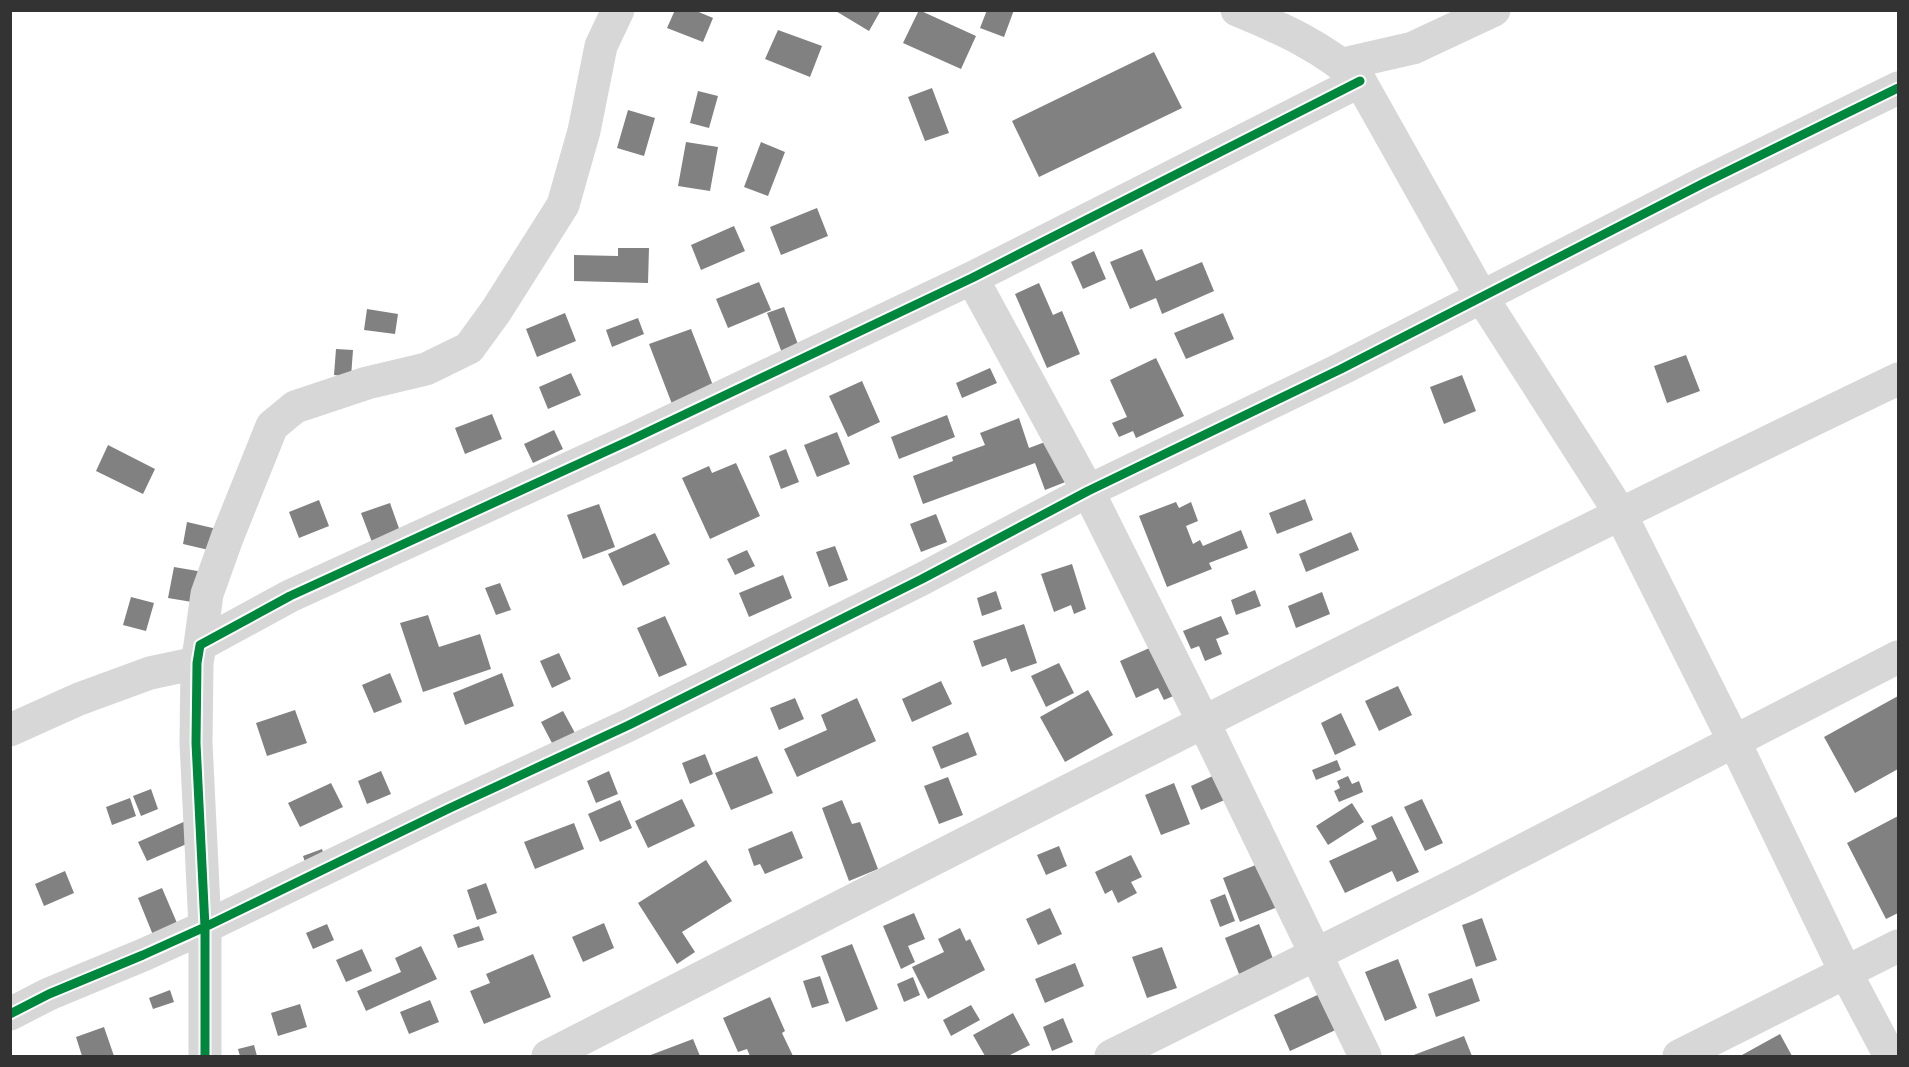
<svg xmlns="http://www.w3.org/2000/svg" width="1909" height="1067" font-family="'Fira Sans Condensed',sans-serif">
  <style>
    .building { fill: #818181 }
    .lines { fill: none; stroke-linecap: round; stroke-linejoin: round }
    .minor { stroke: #d7d7d7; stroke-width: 33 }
    .cycleway-casing { stroke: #fff; stroke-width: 13 }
    .cycleway { stroke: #00873e; stroke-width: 9 }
  </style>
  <rect width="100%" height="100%" fill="#fff"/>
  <!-- building -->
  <path class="building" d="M 675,10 L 694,10 L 713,18 L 703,42 L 667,28 Z
    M 834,10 L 881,10 L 869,31 Z
    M 919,10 L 976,36 L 961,69 L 903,43 Z
    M 987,10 L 1014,10 L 1004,37 L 980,28 Z
    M 778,30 L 822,46 L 810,77 L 765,59 Z
    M 1154,52 L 1182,108 L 1039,177 L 1012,121 Z
    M 932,88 L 949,133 L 925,141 L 908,97 Z
    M 698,91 L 718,96 L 709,128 L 690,123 Z
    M 628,110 L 655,118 L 644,156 L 617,148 Z
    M 686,142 L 718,147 L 710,191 L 678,186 Z
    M 761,142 L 785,152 L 768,196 L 744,187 Z
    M 817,208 L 828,236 L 781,255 L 770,227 Z
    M 734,226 L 745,251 L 701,270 L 691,245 Z
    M 618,248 L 649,248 L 648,283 L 574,281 L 574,255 L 618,256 Z
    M 1142,249 L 1156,281 L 1202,262 L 1214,291 L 1162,314 L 1156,298 L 1130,309 L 1110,262 Z
    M 1094,251 L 1106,279 L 1083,289 L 1071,262 Z
    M 759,282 L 771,310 L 728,328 L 716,299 Z
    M 1039,283 L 1053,315 L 1062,311 L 1080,354 L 1047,368 L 1015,294 Z
    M 784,307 L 799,347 L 782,353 L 767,313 Z
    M 367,309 L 398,314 L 395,334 L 364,330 Z
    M 565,313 L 576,341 L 537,357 L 526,329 Z
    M 1223,313 L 1234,339 L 1186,359 L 1174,333 Z
    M 638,318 L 644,334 L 612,347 L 606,330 Z
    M 691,329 L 714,388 L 672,404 L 649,344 Z
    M 336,349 L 353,350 L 351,377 L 334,375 Z
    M 1686,355 L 1700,391 L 1667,403 L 1654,366 Z
    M 1156,358 L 1184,416 L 1136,438 L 1133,431 L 1119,437 L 1112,423 L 1127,417 L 1110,380 Z
    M 990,368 L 997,383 L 962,398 L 956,383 Z
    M 571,373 L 581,395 L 548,409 L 539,387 Z
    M 1462,375 L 1476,411 L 1444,424 L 1430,387 Z
    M 862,381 L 880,422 L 848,437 L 829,396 Z
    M 492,414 L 502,439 L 465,454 L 455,428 Z
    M 947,415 L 955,437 L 899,459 L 891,437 Z
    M 1019,418 L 1029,448 L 1053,439 L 1068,481 L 1045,490 L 1035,463 L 923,504 L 913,476 L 953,461 L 952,457 L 985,445 L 980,433 Z
    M 554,430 L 563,449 L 533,463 L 524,444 Z
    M 837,432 L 850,464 L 817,477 L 804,445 Z
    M 108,445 L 155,469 L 143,494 L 96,471 Z
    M 786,449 L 799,482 L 781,489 L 769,456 Z
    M 736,463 L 760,516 L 710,539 L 682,478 L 709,466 L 712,473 Z
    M 1305,499 L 1313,520 L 1277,534 L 1269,513 Z
    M 319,500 L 329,526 L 299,538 L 289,512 Z
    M 1176,502 L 1179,508 L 1191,502 L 1198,521 L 1186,526 L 1193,544 L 1200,540 L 1203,546 L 1241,530 L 1248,548 L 1209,563 L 1212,569 L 1167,587 L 1139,516 Z
    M 390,503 L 406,548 L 378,558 L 361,513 Z
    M 599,504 L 615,547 L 583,559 L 567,515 Z
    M 936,514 L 947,542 L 921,552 L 910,524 Z
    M 187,522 L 217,529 L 213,551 L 183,544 Z
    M 1351,532 L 1359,550 L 1306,572 L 1299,554 Z
    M 655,533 L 670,564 L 623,586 L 608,554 Z
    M 835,546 L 848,580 L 829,587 L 816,552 Z
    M 747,550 L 755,566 L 735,575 L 727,559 Z
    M 1072,564 L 1086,609 L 1074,614 L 1071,605 L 1054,612 L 1041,574 Z
    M 174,567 L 215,574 L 210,605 L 168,598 Z
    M 783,575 L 792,598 L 749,617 L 739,593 Z
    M 500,583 L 511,610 L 496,615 L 485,588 Z
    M 1255,590 L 1261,606 L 1236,615 L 1231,600 Z
    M 996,591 L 1002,609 L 982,616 L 977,598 Z
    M 1322,592 L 1330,614 L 1296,628 L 1288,606 Z
    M 131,597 L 154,603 L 146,631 L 123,625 Z
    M 428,615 L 439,647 L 480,634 L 491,669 L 423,692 L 400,623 Z
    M 665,616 L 687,665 L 659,677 L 637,628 Z
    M 1221,616 L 1229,634 L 1216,639 L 1222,654 L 1205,661 L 1199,646 L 1191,649 L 1183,631 Z
    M 1024,624 L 1037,663 L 1011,672 L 1006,658 L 982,667 L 973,641 Z
    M 1163,642 L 1185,691 L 1164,700 L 1158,688 L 1136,698 L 1120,661 Z
    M 559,653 L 571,679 L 552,688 L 540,661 Z
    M 1059,663 L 1074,693 L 1046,707 L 1031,676 Z
    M 390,673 L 402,702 L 374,713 L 362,685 Z
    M 502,673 L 514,706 L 465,725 L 453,693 Z
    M 941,681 L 952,704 L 912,722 L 902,699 Z
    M 1398,686 L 1412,715 L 1379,731 L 1365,701 Z
    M 1088,690 L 1113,735 L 1065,762 L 1040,717 Z
    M 1898,696 L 1898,769 L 1855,793 L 1824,737 Z
    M 795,698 L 804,719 L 779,730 L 770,708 Z
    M 857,698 L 876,741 L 797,777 L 784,749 L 827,730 L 821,715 Z
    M 295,710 L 307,743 L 267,756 L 256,723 Z
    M 563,711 L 575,733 L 553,745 L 541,722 Z
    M 1341,713 L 1356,745 L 1335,755 L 1321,723 Z
    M 968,732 L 977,755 L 941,769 L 932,747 Z
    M 705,754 L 713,774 L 690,784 L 682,763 Z
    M 757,756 L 773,793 L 731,810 L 715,773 Z
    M 1337,760 L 1341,770 L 1316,780 L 1312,770 Z
    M 381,771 L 391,794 L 367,804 L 358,781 Z
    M 609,771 L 618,794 L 596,803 L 587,781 Z
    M 1217,774 L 1227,799 L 1201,810 L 1191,786 Z
    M 1348,776 L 1352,784 L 1359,781 L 1363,792 L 1339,802 L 1334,791 L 1340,788 L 1337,781 Z
    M 948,777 L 963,815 L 939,824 L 924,786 Z
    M 331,783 L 343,807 L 300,827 L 288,803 Z
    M 1174,783 L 1190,824 L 1161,835 L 1145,795 Z
    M 151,789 L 158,809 L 141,816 L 133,796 Z
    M 130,798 L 136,816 L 112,825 L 106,807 Z
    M 682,799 L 695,826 L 648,848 L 635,821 Z
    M 1422,799 L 1443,843 L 1425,851 L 1404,807 Z
    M 620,800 L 632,828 L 600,842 L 588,814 Z
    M 842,800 L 852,824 L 860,822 L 878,869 L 849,881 L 822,808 Z
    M 1352,803 L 1364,822 L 1328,845 L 1316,826 Z
    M 1392,816 L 1419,872 L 1397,882 L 1392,871 L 1345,893 L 1329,861 L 1377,839 L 1371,826 Z
    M 1898,816 L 1898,913 L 1886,919 L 1847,843 Z
    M 188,820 L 196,840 L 147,861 L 138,842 Z
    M 574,823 L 584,849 L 535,869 L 524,842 Z
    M 792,831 L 803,858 L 765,874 L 760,864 L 754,866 L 748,849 Z
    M 1059,846 L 1067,866 L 1046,875 L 1037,855 Z
    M 322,849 L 327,864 L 308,871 L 303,856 Z
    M 1131,855 L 1142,877 L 1131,882 L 1137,893 L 1118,903 L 1112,890 L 1105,894 L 1095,872 Z
    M 1276,857 L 1293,901 L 1240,922 L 1223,878 Z
    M 706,860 L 732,901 L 682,932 L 695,952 L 677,964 L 638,903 Z
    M 65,871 L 74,893 L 44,906 L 35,884 Z
    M 486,883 L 497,913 L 477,920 L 467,890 Z
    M 162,888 L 180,930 L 155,940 L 138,898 Z
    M 1225,894 L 1235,921 L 1220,927 L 1210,900 Z
    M 1050,908 L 1062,934 L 1038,945 L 1026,919 Z
    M 914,913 L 925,939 L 908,946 L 915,962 L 901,969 L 883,926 Z
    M 1482,918 L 1497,960 L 1476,967 L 1462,925 Z
    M 604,923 L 614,948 L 583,962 L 572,937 Z
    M 327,924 L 334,940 L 313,949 L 306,933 Z
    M 1259,924 L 1274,961 L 1239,974 L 1225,938 Z
    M 479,926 L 484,940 L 458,948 L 453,935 Z
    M 960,928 L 966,941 L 970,939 L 985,970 L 928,999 L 912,967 L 944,952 L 938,939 Z
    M 852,944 L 878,1009 L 846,1022 L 821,956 Z
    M 421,946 L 437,979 L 366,1011 L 357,991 L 401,972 L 395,958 Z
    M 1162,947 L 1177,988 L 1147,998 L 1132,957 Z
    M 362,949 L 372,971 L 346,982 L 336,960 Z
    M 533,954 L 551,997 L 484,1024 L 470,991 L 490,983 L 486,974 Z
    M 1398,959 L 1417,1008 L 1385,1021 L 1365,972 Z
    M 1075,963 L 1084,986 L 1045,1003 L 1035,979 Z
    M 820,976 L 829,1003 L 812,1008 L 803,981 Z
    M 913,977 L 920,995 L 904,1002 L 897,984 Z
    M 1472,978 L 1480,1001 L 1436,1017 L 1428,994 Z
    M 170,990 L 174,1002 L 153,1009 L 149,998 Z
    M 1326,991 L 1342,1027 L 1290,1051 L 1274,1015 Z
    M 770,997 L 785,1031 L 782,1033 L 793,1056 L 750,1056 L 747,1049 L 738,1052 L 723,1018 Z
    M 430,1000 L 439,1022 L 409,1034 L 400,1012 Z
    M 300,1004 L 307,1027 L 278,1036 L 271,1013 Z
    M 971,1005 L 980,1020 L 951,1036 L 943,1020 Z
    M 1013,1013 L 1030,1045 L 1008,1056 L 985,1056 L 973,1035 Z
    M 1063,1018 L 1073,1042 L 1052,1051 L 1043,1027 Z
    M 104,1027 L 114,1056 L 82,1056 L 76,1037 Z
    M 1780,1034 L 1792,1056 L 1743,1056 L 1742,1055 Z
    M 1464,1036 L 1472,1056 L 1411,1056 Z
    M 693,1039 L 700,1056 L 648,1056 Z
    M 254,1045 L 257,1056 L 240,1056 L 238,1049 Z"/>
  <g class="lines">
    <!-- minor -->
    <path class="minor" d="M 1237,10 C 1281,28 1326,48 1360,81 L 1481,296 L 1620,513 L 1734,741 L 1846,973 L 1890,1056
      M 1343,64 L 1413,48 L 1494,10
      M 972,278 L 1088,491 L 1203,721 L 1365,1056
      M 200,645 L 207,594 L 227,538 L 272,426 L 295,407 L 367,383 L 426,369 L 469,348 L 496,311 L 563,205 L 584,131 L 601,46 L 618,10
      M 10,730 L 79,699 L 150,673 L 197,663
      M 10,1014 L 49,994 L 143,955 L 205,927 L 450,808 L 629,725 L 922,579 L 1088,491 L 1341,369 L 1704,183 L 1898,88
      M 205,1056 L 205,927 L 196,743 L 197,663 L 200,645 L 290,596 L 633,439 L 972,278 L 1360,81
      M 548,1056 C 996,827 1444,597 1898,379
      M 1111,1056 L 1463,881 L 1898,657
      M 1679,1056 L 1898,946"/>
    <!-- cycleway casing -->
    <g class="cycleway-casing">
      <path id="cycleway" d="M 10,1014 L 49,994 L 143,955 L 205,927 L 450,808 L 629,725 L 922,579 L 1088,491 L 1341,369 L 1704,183 L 1898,88
        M 205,1056 L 205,927 L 196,743 L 197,663 L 200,645 L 290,596 L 633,439 L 972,278 L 1360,81"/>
    </g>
    <!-- cycleway -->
    <use href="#cycleway" class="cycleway"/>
  </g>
  <!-- border -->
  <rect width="1909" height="1067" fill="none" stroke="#333333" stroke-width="24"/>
</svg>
